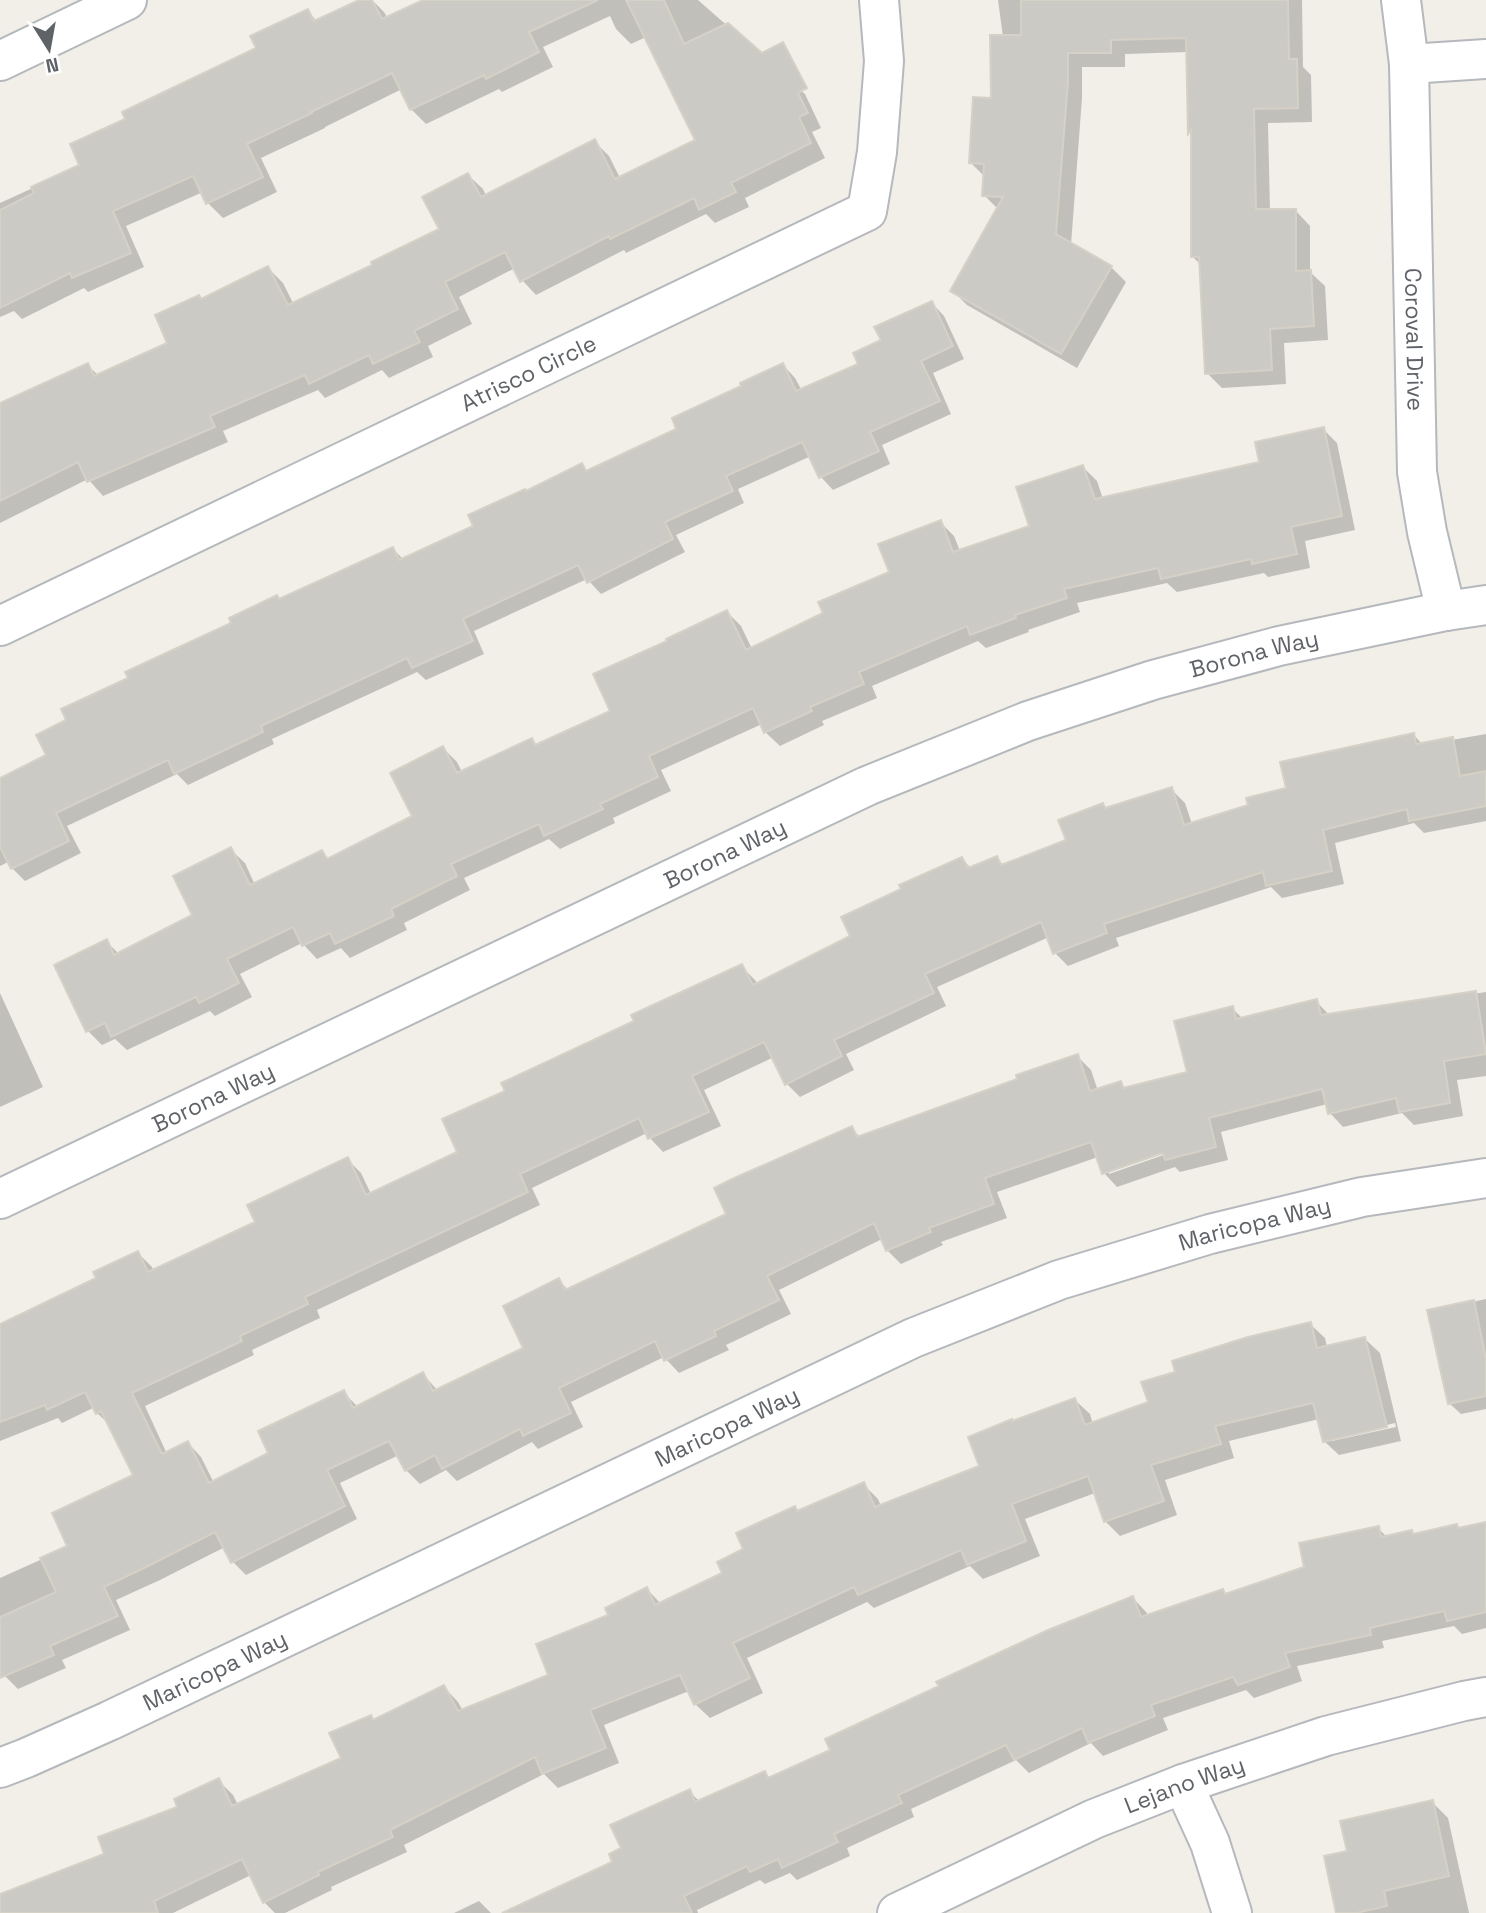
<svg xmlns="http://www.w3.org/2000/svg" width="1486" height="1913" font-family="'Space Grotesk',sans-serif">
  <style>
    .shadow { fill: #0003; fill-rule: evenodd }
    .building { fill: #cccac5; stroke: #d6d1c6; stroke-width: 2 }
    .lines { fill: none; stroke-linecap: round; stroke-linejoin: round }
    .minor-casing { stroke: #b5b8bc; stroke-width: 42 }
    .minor { stroke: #fff; stroke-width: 38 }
    .labels { text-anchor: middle; stroke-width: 5; stroke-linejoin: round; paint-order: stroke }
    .street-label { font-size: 23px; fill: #5f6368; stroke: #fff }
  </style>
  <rect width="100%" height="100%" fill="#f1efe8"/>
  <!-- shadow -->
  <path class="shadow" d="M 363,0 L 372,0 L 384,12 L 388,19 L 427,0 L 698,0 L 805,94 L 821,128 L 812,132 L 825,158 L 745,198 L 749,207 L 715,223 L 706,214 L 626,253 L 624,250 L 536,295 L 522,280 L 515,268 L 459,297 L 472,324 L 428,346 L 433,357 L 389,378 L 382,370 L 325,398 L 318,390 L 223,431 L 228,442 L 103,496 L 88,479 L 0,523 L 0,405 L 87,365 L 99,376 L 169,343 L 202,300 L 268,268 L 283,283 L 294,305 L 441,230 L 468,175 L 483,189 L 486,196 L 595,142 L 609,156 L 620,178 L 697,141 L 646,37 L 631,44 L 616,29 L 610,16 L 543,47 L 553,67 L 502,92 L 499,89 L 426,124 L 411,109 L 402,89 L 325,127 L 325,128 L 261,158 L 277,192 L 223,218 L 208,203 L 203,192 L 126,226 L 144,267 L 88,292 L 84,288 L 22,319 L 14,311 L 0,317 L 0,203 L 81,166 L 127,120 L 258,49 L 307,11 L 318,22 Z
    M 998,0 L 1302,0 L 1303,67 L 1311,75 L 1312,122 L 1268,123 L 1270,211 L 1296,211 L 1310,226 L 1310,272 L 1325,286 L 1328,340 L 1284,343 L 1286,384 L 1222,388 L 1207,373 L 1201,265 L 1193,257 L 1192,136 L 1190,134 L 1188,52 L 1125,54 L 1125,67 L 1082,67 L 1082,98 L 1071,245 L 1111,267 L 1126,282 L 1077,368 L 967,305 L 952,290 L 998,209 L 984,195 L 985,177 L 971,163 L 992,100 L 1003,37 Z
    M 932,303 L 944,316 L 964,359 L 933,373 L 951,414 L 882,445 L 890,464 L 833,490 L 821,477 L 811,456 L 738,489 L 744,503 L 676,535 L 685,552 L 601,594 L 587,579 L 474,631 L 484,654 L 426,680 L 417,672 L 272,739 L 274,744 L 188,785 L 177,774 L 67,826 L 81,853 L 25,881 L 12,868 L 8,862 L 0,866 L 0,780 L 48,756 L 69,721 L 131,679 L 280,600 L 393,549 L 404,560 L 475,527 L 527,493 L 581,465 L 588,472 L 679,430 L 783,365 L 795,378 L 802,391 L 860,365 L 883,341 Z
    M 1323,429 L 1337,443 L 1355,530 L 1305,541 L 1310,568 L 1268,577 L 1264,573 L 1177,592 L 1167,583 L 1077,603 L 1080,612 L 1028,630 L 1029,632 L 986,648 L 978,641 L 872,686 L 877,698 L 822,721 L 824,725 L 780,746 L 765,732 L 762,724 L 661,770 L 671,791 L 613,818 L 615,823 L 560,849 L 549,839 L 464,878 L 470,890 L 404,923 L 407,930 L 350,958 L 341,948 L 317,959 L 302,943 L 240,974 L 252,997 L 215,1016 L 210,1011 L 127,1050 L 115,1039 L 102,1045 L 88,1031 L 57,966 L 107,942 L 119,954 L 195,916 L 230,849 L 245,863 L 255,885 L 322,852 L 330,860 L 415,817 L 443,748 L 457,762 L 462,772 L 531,740 L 537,746 L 612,712 L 669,642 L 727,612 L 741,626 L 752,649 L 825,614 L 892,573 L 940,522 L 954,536 L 960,551 L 1031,527 L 1083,467 L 1097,481 L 1103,499 L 1261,463 Z
    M 1413,734 L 1423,745 L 1486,734 L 1486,821 L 1424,833 L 1414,823 L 1335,843 L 1344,884 L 1282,898 L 1271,887 L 1116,938 L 1119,946 L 1068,966 L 1055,953 L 1049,937 L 937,987 L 946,1006 L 846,1054 L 854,1070 L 800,1097 L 787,1084 L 774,1057 L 704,1090 L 721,1126 L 663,1152 L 650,1138 L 647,1133 L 532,1188 L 540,1205 L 317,1310 L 320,1318 L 252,1350 L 254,1355 L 145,1406 L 167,1454 L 188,1443 L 201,1457 L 214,1483 L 271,1454 L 344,1393 L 357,1406 L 423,1374 L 438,1391 L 525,1349 L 559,1280 L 568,1290 L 729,1215 L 851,1128 L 861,1138 L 1020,1080 L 1077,1056 L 1091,1070 L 1098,1091 L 1121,1083 L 1126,1089 L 1189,1073 L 1232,1008 L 1243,1019 L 1316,1001 L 1330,1016 L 1486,992 L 1486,1076 L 1457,1080 L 1463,1116 L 1414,1125 L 1402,1113 L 1343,1127 L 1330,1113 L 1327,1104 L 1221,1132 L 1228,1160 L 1180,1172 L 1175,1167 L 1117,1187 L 1104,1173 L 1098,1157 L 997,1192 L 1007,1218 L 941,1242 L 943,1245 L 901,1264 L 887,1250 L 882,1239 L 779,1290 L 791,1314 L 726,1345 L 729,1350 L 679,1373 L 664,1357 L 571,1402 L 583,1427 L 538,1449 L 532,1442 L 457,1481 L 446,1470 L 420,1484 L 406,1470 L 399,1455 L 340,1483 L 357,1519 L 246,1575 L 233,1562 L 225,1547 L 160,1580 L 116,1600 L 130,1630 L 62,1660 L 66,1668 L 18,1689 L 4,1675 L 0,1677 L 0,1578 L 69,1547 L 136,1476 L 110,1425 L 97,1413 L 95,1407 L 62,1423 L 58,1418 L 0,1441 L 0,1331 L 98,1279 L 138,1253 L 152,1267 L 154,1272 L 257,1223 L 348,1160 L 361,1173 L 371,1194 L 459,1153 L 507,1092 L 741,966 L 755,980 L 758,985 L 853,937 L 903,890 L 962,859 L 972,869 L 997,858 L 1004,866 L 1068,841 L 1102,805 L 1107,810 L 1171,789 L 1185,803 L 1192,824 L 1250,806 ZM 1171,1148 L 1172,1152 L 1109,1174 L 1109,1170 Z
    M 0,993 L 43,1087 L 0,1107 Z
    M 1486,1299 L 1486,1409 L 1461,1414 L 1449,1403 L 1430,1311 Z
    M 1310,1324 L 1325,1338 L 1327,1347 L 1365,1339 L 1380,1353 L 1401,1441 L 1339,1455 L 1324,1441 L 1319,1419 L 1229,1441 L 1234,1458 L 1165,1480 L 1177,1515 L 1120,1536 L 1105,1521 L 1095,1493 L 1025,1519 L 1040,1556 L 983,1579 L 970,1566 L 874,1608 L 867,1602 L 747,1658 L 763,1693 L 710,1718 L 695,1704 L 689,1691 L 604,1725 L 619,1763 L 558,1788 L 544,1774 L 404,1845 L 407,1852 L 331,1887 L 332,1890 L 285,1913 L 275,1913 L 264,1902 L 251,1875 L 173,1913 L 0,1913 L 0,1896 L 107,1855 L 180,1808 L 218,1780 L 233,1795 L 238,1805 L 344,1759 L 370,1717 L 375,1721 L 444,1687 L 458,1702 L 463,1711 L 550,1676 L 611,1616 L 647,1589 L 661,1604 L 724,1574 L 746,1550 L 794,1508 L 799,1513 L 863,1484 L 878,1499 L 881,1506 L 981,1467 L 1075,1400 L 1090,1414 L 1093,1424 L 1150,1403 L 1177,1373 ZM 1395,1423 L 1396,1427 L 1332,1441 L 1332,1438 Z
    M 1486,1524 L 1486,1628 L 1462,1634 L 1454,1626 L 1382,1641 L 1384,1648 L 1297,1666 L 1302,1681 L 1254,1698 L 1246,1690 L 1163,1718 L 1168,1730 L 1103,1756 L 1091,1743 L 1029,1773 L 1016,1760 L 911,1809 L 914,1817 L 847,1848 L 850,1856 L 797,1880 L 790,1873 L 765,1884 L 760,1880 L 697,1910 L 698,1913 L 506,1913 L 615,1863 L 623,1849 L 689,1791 L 700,1802 L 765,1773 L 771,1779 L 833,1751 L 1133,1598 L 1146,1612 L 1148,1616 L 1222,1591 L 1227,1595 L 1306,1568 L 1378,1528 L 1387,1537 L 1411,1532 L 1414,1535 L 1456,1526 L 1460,1530 Z
    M 1432,1802 L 1448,1818 L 1469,1913 L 1338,1913 L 1349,1853 Z
    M 479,1901 L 491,1913 L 454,1913 Z"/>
  <!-- building -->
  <path class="building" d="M 359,0 L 372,0 L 382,19 L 423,0 L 598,0 L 529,32 L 539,52 L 486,79 L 484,75 L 410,110 L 392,73 L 311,112 L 312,113 L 247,144 L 263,177 L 206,204 L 193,176 L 113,211 L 131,253 L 72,278 L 70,273 L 0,308 L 0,210 L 34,193 L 31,187 L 79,165 L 70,144 L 125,119 L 122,112 L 256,48 L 250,36 L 308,9 L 314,21 Z
    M 626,0 L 664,0 L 684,44 L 728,23 L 762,53 L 783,42 L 807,88 L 798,93 L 808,113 L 799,117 L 811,143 L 731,183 L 736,192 L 699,210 L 694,198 L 610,239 L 609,236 L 520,282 L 505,252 L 445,282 L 458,309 L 414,331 L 420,342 L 373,364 L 369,355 L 309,384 L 305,375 L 210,416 L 215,427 L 87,482 L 78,462 L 0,501 L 0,403 L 88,363 L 94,376 L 167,343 L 155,315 L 199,295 L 201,299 L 268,266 L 288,305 L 372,265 L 371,262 L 439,229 L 422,197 L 468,173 L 481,197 L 595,139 L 615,179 L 695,140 Z
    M 1021,0 L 1288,0 L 1289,59 L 1297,59 L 1298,108 L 1254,109 L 1256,209 L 1296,209 L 1296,271 L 1311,270 L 1314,326 L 1270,329 L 1272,370 L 1205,374 L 1199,257 L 1191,257 L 1191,130 L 1188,134 L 1186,38 L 1111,40 L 1111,53 L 1068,53 L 1068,82 L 1056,234 L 1112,266 L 1061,354 L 950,291 L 1003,197 L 982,196 L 984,164 L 969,163 L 973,97 L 991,98 L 990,35 L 1021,35 Z
    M 932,301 L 953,346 L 921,361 L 940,401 L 870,432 L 879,451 L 819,478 L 802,442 L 726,476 L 733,491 L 665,522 L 673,539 L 587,583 L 578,565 L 463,619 L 473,641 L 412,668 L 407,658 L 261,726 L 263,732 L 174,774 L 168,760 L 56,813 L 69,841 L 11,869 L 0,847 L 0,778 L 46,755 L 36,735 L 66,720 L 61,709 L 128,678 L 125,672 L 231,623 L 229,618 L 277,595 L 279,599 L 393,547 L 399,560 L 473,526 L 468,515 L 525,489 L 526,491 L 582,463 L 586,471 L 676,429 L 672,418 L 741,386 L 740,383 L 783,363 L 796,391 L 858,364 L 853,353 L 881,340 L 874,327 Z
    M 1324,427 L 1342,516 L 1291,527 L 1297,554 L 1252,564 L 1251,559 L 1161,579 L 1158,568 L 1064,589 L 1067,598 L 1015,615 L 1016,618 L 970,635 L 967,626 L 859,672 L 864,684 L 810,707 L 812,711 L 764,733 L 753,708 L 649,756 L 658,777 L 600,804 L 603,809 L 544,836 L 539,824 L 451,864 L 457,876 L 391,909 L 394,916 L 335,944 L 330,933 L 302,946 L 293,927 L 227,959 L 239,983 L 199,1003 L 196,997 L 111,1037 L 105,1023 L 86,1032 L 54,965 L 107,939 L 114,955 L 192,915 L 173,876 L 231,847 L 250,885 L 322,850 L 327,859 L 412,816 L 390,773 L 443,746 L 457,773 L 532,738 L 535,745 L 610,711 L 593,674 L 667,641 L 666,639 L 727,610 L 746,650 L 823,613 L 818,602 L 889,572 L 878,544 L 941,520 L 953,552 L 1029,526 L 1016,487 L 1083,465 L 1095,499 L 1259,462 L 1255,442 Z
    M 1414,733 L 1416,744 L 1453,737 L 1460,776 L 1486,771 L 1486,806 L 1409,821 L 1407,809 L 1323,830 L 1332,871 L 1266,886 L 1263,872 L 1104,924 L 1107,933 L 1053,954 L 1041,922 L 925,974 L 934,993 L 834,1040 L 842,1056 L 785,1085 L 764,1042 L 692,1076 L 709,1112 L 648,1139 L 639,1118 L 520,1174 L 528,1192 L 305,1297 L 308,1304 L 240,1336 L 242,1341 L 132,1393 L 162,1454 L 188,1441 L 209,1483 L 268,1453 L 258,1431 L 344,1390 L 353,1408 L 423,1372 L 433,1391 L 523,1348 L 503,1306 L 559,1278 L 565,1290 L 726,1214 L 714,1188 L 732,1179 L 852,1126 L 857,1137 L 1017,1079 L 1016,1075 L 1078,1054 L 1090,1091 L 1121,1081 L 1123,1088 L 1187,1072 L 1174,1021 L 1233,1006 L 1236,1019 L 1317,999 L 1321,1015 L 1476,991 L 1486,1054 L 1444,1061 L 1450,1103 L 1399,1112 L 1396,1098 L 1328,1114 L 1322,1089 L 1209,1118 L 1216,1147 L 1165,1160 L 1163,1153 L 1102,1174 L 1091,1142 L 985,1178 L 994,1204 L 929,1228 L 931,1232 L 886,1251 L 874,1223 L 767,1276 L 779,1300 L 714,1331 L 716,1336 L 664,1361 L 655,1341 L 559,1388 L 571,1413 L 523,1436 L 520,1429 L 442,1469 L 435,1455 L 405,1471 L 389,1441 L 327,1470 L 345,1506 L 231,1563 L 215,1532 L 146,1567 L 104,1587 L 118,1616 L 50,1646 L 54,1655 L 0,1678 L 0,1617 L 56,1592 L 40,1558 L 67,1546 L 52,1513 L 133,1475 L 101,1411 L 96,1414 L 85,1392 L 47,1410 L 45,1405 L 0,1422 L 0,1324 L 96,1278 L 93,1272 L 138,1251 L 148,1272 L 255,1222 L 247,1205 L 348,1157 L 366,1195 L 457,1152 L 442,1119 L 505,1091 L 501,1083 L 634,1021 L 631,1015 L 742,964 L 753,985 L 850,936 L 841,917 L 901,889 L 899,885 L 962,857 L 968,868 L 997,856 L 1001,865 L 1066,840 L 1058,820 L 1103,803 L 1105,808 L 1172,787 L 1184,825 L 1248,805 L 1246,798 L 1286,788 L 1280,762 Z
    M 1474,1300 L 1486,1359 L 1486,1396 L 1448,1404 L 1427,1310 Z
    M 1311,1322 L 1317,1348 L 1365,1337 L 1387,1427 L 1323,1442 L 1313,1403 L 1215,1426 L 1221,1444 L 1151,1465 L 1164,1501 L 1104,1522 L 1088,1476 L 1012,1504 L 1026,1541 L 967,1565 L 961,1550 L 858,1595 L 854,1587 L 733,1643 L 750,1678 L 694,1705 L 680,1675 L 590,1710 L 606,1748 L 542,1774 L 535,1757 L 390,1830 L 393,1837 L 318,1872 L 319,1875 L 263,1903 L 242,1859 L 154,1901 L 158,1913 L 0,1913 L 0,1894 L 104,1854 L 98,1837 L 177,1807 L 174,1799 L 219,1778 L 232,1806 L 341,1758 L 329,1733 L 371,1715 L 373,1720 L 444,1685 L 458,1711 L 548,1675 L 536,1644 L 608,1615 L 605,1608 L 647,1587 L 655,1605 L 722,1573 L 717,1562 L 743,1549 L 736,1533 L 795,1506 L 797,1511 L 864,1482 L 875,1507 L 979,1466 L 968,1437 L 1012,1419 L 1012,1421 L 1075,1398 L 1085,1425 L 1148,1402 L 1141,1382 L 1175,1372 L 1172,1361 L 1248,1337 Z
    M 1486,1522 L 1486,1612 L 1447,1621 L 1444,1611 L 1370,1628 L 1371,1635 L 1285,1653 L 1290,1667 L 1238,1685 L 1233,1677 L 1151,1705 L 1155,1716 L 1088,1743 L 1082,1728 L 1014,1760 L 1006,1745 L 898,1795 L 902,1803 L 834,1834 L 838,1842 L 782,1868 L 778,1859 L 750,1872 L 747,1866 L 684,1896 L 692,1913 L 502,1913 L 612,1862 L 609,1854 L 621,1848 L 610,1825 L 690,1789 L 695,1802 L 765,1771 L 768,1778 L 830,1750 L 825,1739 L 939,1686 L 936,1682 L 1048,1630 L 1133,1596 L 1141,1617 L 1223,1589 L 1225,1594 L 1304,1567 L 1299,1543 L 1379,1526 L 1381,1537 L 1412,1530 L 1413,1534 L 1457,1524 L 1458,1528 Z
    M 1433,1800 L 1449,1876 L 1384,1891 L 1387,1906 L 1356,1913 L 1336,1913 L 1324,1856 L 1347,1851 L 1340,1821 Z"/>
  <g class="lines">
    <!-- minor casing -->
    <g class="minor-casing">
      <g id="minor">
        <path id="s1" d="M 1401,0 L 1409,64 L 1417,472 L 1427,532 L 1446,611"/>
        <path d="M 0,61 L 127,0"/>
        <path d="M 1409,64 L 1486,59"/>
        <path id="s2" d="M 0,626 L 867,211 L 877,152 L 884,61 L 879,0"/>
        <path id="s3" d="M 0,1199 L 867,786 L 1028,721 L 1153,680 L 1279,646 L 1446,611 L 1486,605"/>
        <path id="s4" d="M 0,1768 L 26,1758 L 109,1721 L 913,1338 L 1059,1280 L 1210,1234 L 1362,1197 L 1486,1178"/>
        <path d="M 1183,1784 L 1210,1843 L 1232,1913"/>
        <path id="s5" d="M 897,1913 L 1094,1819 L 1183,1784 L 1326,1736 L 1464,1701 L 1486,1697"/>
      </g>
    </g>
    <!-- minor -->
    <use href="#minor" class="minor"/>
  </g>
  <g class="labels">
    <!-- street labels -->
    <g class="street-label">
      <text dy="8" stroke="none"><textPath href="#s1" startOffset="340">Coroval Drive</textPath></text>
      <text dy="8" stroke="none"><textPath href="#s2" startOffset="586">Atrisco Circle</textPath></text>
      <text dy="8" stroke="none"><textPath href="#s3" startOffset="1370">Borona Way</textPath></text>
      <text dy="8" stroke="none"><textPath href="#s3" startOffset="803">Borona Way</textPath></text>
      <text dy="8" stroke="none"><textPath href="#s3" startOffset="236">Borona Way</textPath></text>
      <text dy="8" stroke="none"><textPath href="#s4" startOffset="1370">Maricopa Way</textPath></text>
      <text dy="8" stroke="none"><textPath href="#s4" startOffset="803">Maricopa Way</textPath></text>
      <text dy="8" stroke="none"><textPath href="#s4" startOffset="236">Maricopa Way</textPath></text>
      <text dy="8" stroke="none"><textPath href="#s5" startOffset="315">Lejano Way</textPath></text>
    </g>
  </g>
  <!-- north arrow -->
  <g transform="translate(49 49) rotate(169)" stroke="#ffffff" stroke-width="5" paint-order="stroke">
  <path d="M0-5L12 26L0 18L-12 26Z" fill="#5f6368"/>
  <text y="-10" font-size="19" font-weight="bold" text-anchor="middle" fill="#5f6368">N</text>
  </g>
</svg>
